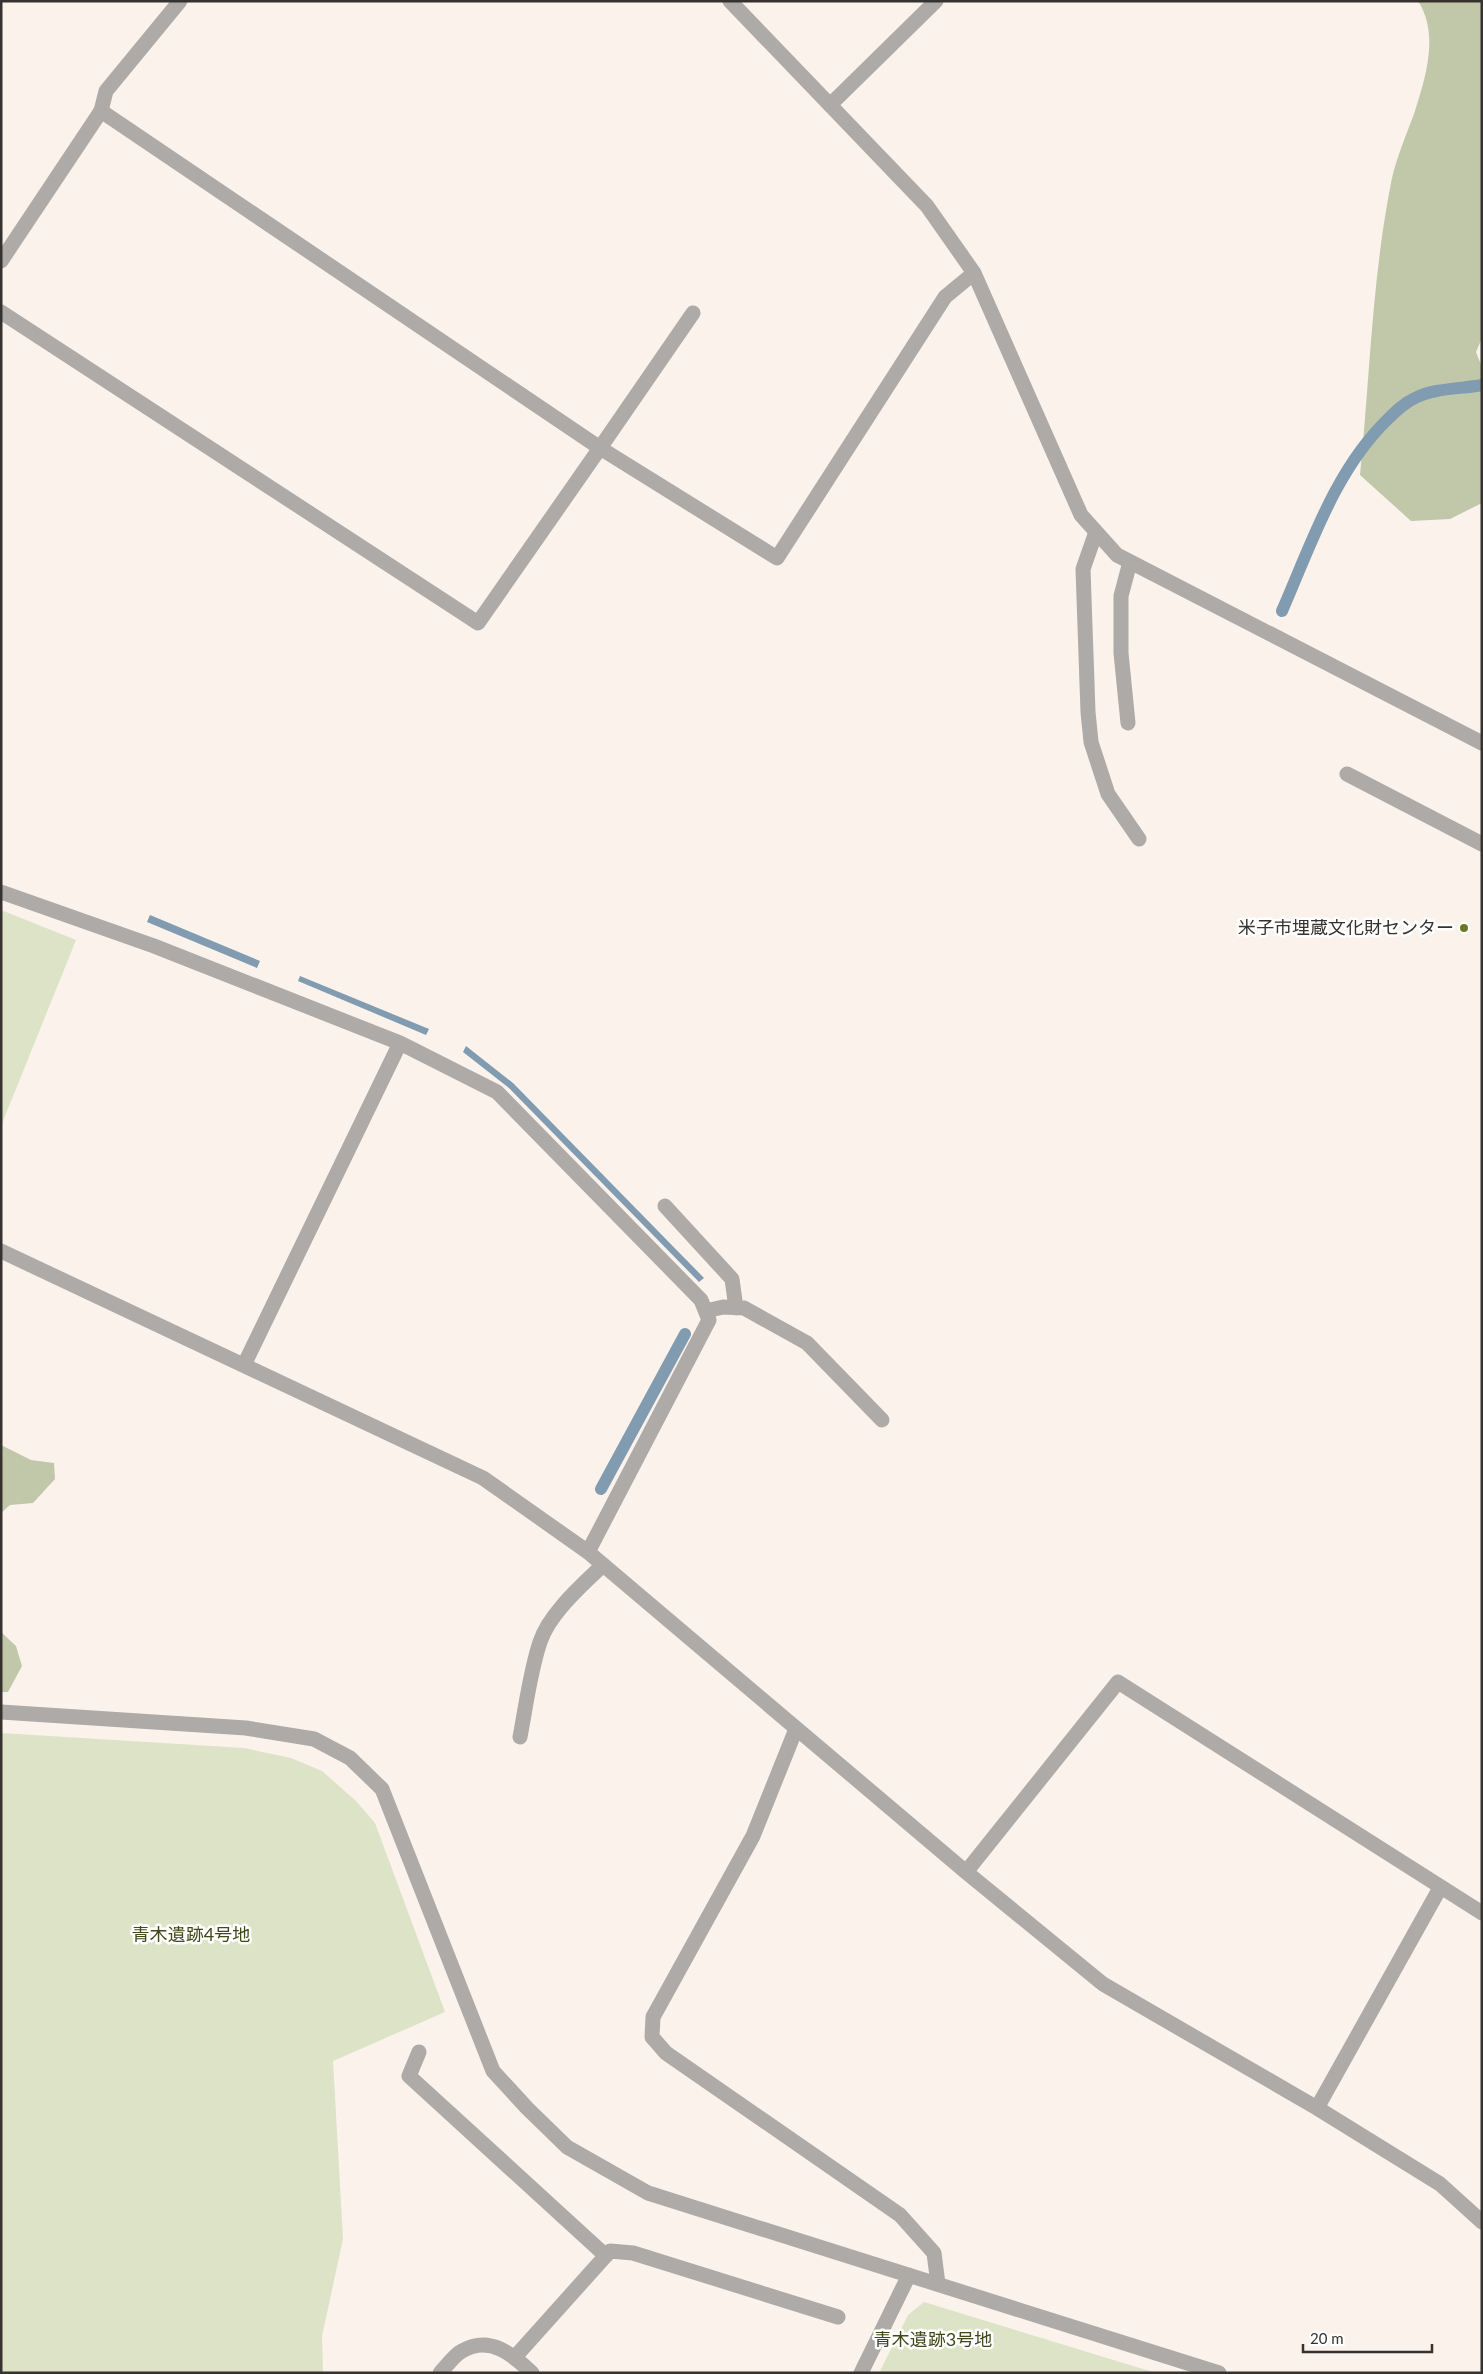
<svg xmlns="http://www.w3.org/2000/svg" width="1483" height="2374" font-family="Lato,'Noto Sans JP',sans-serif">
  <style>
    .green { fill: #dce3c6 }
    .forest { fill: #c1c8aa }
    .water { fill: #819bb0 }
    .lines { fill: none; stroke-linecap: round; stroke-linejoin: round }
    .stream { stroke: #819bb0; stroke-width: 12 }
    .lane { stroke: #adaaa7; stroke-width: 15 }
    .street { stroke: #adaaa7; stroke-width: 15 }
    .poi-dot { fill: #6b7824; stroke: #fff; stroke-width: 2 }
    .labels { text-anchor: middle; stroke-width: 5; stroke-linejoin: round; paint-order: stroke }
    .poi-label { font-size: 18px; fill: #35322f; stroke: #fff; text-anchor: end }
    .park-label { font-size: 18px; fill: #404918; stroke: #fff }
  </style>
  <rect width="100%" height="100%" fill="#faf2eb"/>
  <!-- green -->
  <path class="green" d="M 1,910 L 76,940 L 1,1126 Z
    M 1,1733 L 244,1748 L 291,1758 L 322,1771 L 356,1801 L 375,1823 L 445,2012 L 333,2061 L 343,2239 L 322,2336 L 323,2373 L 1,2373 Z
    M 924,2302 L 1156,2373 L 879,2373 L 908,2315 Z"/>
  <!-- forest -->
  <path class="forest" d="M 1418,1 L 1482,1 L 1482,338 L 1476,352 L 1482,367 L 1482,503 L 1450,519 L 1411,521 L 1360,475 C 1370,376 1372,276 1392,178 C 1397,157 1406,135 1414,114 C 1425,79 1440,35 1418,1 Z
    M 1,1445 L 31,1460 L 54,1463 L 55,1479 L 33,1503 L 10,1505 L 1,1513 Z
    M 1,1632 L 16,1646 L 22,1666 L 8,1692 L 1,1692 Z"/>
  <!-- water -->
  <path class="water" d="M 150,915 L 260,961 L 257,968 L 147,922 Z
    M 300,976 L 429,1029 L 426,1035 L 298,981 Z
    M 466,1046 L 513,1083 L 704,1278 L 699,1282 L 509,1088 L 463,1052 Z"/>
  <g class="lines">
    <!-- stream -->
    <path class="stream" d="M 1282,611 C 1311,545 1335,470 1388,419 C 1396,411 1404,403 1415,398 C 1434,388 1461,389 1482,385
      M 601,1489 L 685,1334"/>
    <!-- lane -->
    <path class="lane" d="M 830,105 L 936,1
      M 101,111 L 106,91 L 180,1
      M 1096,532 L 1083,569 L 1088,712 L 1091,742 L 1108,794 L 1139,839
      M 1128,723 L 1121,653 L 1121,596 L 1130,562
      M 1347,774 L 1482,844
      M 665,1206 L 732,1279 L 736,1308
      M 706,1311 L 723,1307 L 744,1308 L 807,1343 L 882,1420
      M 796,1729 L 753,1836 L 653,2017 L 652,2037 L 666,2053 L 900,2215 L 934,2253 L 938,2284
      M 520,1737 C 526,1706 530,1672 540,1642 C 549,1614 582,1585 603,1565
      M 419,2052 L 409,2076 L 606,2256
      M 515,2357 L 610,2251 L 633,2253 L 838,2317
      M 440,2373 C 447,2366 454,2355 462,2351 C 490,2335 512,2354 532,2373"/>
    <!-- street -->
    <path class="street" d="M 730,1 L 927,206 L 974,273 L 1081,515 L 1117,555 L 1482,743
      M 1,261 L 101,111 L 600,448 L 693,313
      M 1,312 L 478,623 L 600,448 L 777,558 L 945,297 L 974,273
      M 1,892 L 154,946 L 400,1043 L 497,1092 L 701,1300 L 709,1320 L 588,1552
      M 1,1251 L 483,1478 L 588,1552 L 966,1872 L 1103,1984 L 1317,2108 L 1440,2184 L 1482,2222
      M 244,1365 L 400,1043
      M 1,1712 L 246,1728 L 314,1739 L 350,1758 L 382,1789 L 493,2071 L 527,2108 L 567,2147 L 648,2193 L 1219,2373
      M 966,1872 L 1118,1682 L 1482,1913
      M 1317,2108 L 1440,1888
      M 861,2373 L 909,2275"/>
  </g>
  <!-- markers -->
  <circle class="poi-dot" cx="1464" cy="928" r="5"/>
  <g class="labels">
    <!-- poi labels -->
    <g class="poi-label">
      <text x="1454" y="934">米子市埋蔵文化財センター</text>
    </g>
    <!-- park labels -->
    <g class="park-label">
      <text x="191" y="1941">青木遺跡4号地</text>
      <text x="933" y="2346">青木遺跡3号地</text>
    </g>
  </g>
  <!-- border -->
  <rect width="1483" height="2374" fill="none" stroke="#35322f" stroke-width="5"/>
  <!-- scale -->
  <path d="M1303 2344v8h129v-8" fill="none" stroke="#35322f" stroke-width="2.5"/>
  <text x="1310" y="2344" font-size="15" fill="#35322f" stroke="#ffffff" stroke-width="4" paint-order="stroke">20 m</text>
</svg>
